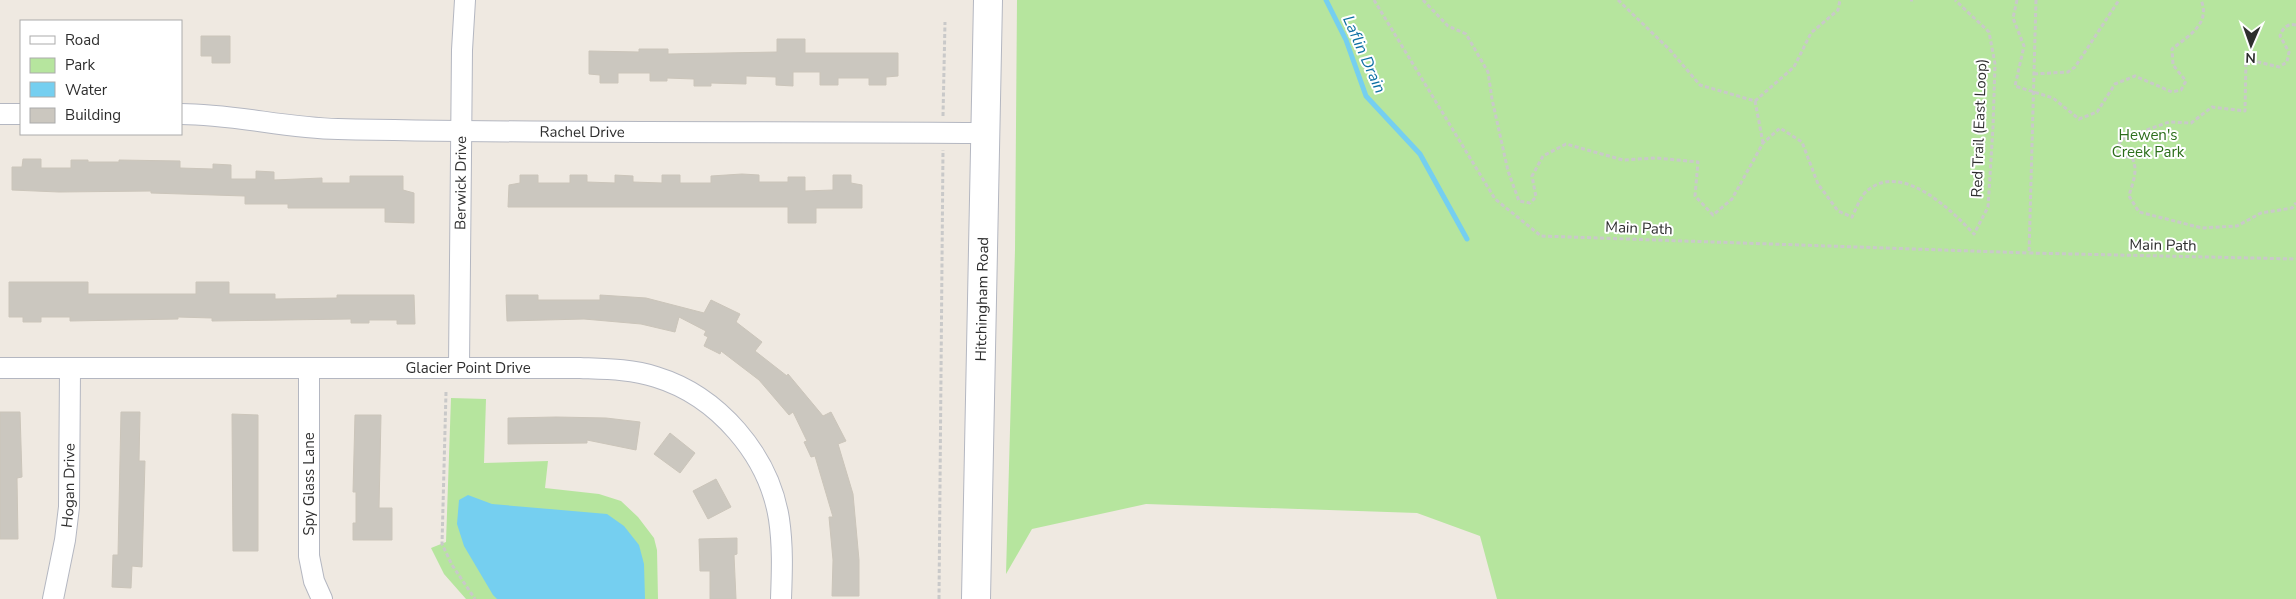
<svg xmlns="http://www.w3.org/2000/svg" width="2296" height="599" font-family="'Nunito Sans',sans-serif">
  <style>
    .green { fill: #b6e59e }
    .water { fill: #75cff0 }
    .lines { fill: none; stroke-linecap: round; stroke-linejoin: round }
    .stream { stroke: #75cff0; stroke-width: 5 }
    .building { fill: #cbc7bf; stroke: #cbc5ba }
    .street-casing { stroke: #b4b7c1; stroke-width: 22 }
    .secondary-casing { stroke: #b4b7c1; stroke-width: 30 }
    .path { stroke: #c9c9c9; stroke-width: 3; stroke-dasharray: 4 2.5; stroke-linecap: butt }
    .street { stroke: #fff; stroke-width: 20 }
    .secondary { stroke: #fff; stroke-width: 28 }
    .labels { text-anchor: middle; stroke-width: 4; stroke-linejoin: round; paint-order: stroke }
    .street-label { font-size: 15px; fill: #2e2e2e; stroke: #fff }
    .park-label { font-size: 15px; fill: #2c6e1b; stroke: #fff }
    .water-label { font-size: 16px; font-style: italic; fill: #0d6fa3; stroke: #fff }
  </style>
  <rect width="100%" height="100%" fill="#efe9e1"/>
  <!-- green -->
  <path class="green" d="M 1017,0 L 2296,0 L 2296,599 L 1497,599 L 1480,536 L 1417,513 L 1146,504 L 1032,529 L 1006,574 L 1015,250 Z
    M 451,398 L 486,399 L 484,463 L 548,461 L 545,488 L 599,494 L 621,501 L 638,517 L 654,538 L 657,550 L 658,599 L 466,599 L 444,574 L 431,548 L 446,542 Z"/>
  <!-- water -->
  <path class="water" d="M 468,495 L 492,504 L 607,514 L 624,526 L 639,545 L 644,564 L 645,599 L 497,599 L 493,595 L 464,546 L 457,524 L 459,500 Z"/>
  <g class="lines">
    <!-- stream -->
    <path class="stream" d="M 1326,0 L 1346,40 L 1366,96 L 1420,154 L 1467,239"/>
  </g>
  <!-- building -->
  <path class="building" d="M 201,36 L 230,36 L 230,63 L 212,63 L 212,56 L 201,56 Z
    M 777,39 L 805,39 L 805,53 L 898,53 L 898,76 L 886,77 L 886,85 L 869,85 L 869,78 L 838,78 L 838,85 L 820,85 L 820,72 L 793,72 L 793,86 L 776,85 L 776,77 L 746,76 L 746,84 L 711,83 L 711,86 L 694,86 L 694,79 L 667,78 L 667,81 L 650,81 L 650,73 L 618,73 L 618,83 L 600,83 L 600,75 L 589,74 L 589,51 L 639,52 L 639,49 L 668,49 L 668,54 L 777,52 Z
    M 23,159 L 41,159 L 41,168 L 71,168 L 71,160 L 88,160 L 88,162 L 119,162 L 119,160 L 180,161 L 180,168 L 213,169 L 213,164 L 231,165 L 231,179 L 256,179 L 256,171 L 274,172 L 274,180 L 322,178 L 322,183 L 350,183 L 350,176 L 403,176 L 403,190 L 414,193 L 414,223 L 385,222 L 385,208 L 288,208 L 288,204 L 245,204 L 245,196 L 151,193 L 151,191 L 59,192 L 12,190 L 12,167 L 22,167 Z
    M 742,174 L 759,175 L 759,182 L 788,182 L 788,177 L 805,177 L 805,191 L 833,190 L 833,175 L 851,175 L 851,183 L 862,185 L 862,208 L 816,208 L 816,223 L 788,223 L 788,207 L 508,207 L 509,185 L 520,183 L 520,175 L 538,175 L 538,183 L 570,183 L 570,175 L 587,175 L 587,182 L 615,183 L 615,175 L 633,176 L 633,182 L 662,183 L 662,175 L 680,175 L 680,183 L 711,183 L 711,176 Z
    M 9,282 L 88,282 L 88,294 L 196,294 L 196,282 L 229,282 L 229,294 L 275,294 L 275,299 L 337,298 L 337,295 L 414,295 L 415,324 L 397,324 L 397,320 L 369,320 L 369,323 L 351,323 L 351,319 L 212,321 L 212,318 L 178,317 L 178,319 L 70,321 L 70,317 L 41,317 L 41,322 L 23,322 L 23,317 L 9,317 Z
    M 506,295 L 538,295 L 538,300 L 600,300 L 600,295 L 646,298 L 704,313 L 711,300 L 740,314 L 736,322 L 762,342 L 755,351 L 787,376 L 788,374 L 823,416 L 831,412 L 846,441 L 838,444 L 853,494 L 859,560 L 859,596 L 832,596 L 833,560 L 829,517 L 833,517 L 815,456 L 811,457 L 804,442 L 807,441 L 793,412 L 789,415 L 759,380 L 721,351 L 720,354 L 704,346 L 708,337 L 704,335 L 706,331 L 679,317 L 675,332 L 641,324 L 584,319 L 507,321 Z
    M 0,412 L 20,412 L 22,477 L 17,478 L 18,539 L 0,539 Z
    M 121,412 L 140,412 L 139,461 L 145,461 L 142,567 L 132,566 L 131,588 L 112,587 L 113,555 L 118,555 Z
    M 232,414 L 258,415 L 258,551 L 233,551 Z
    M 355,415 L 381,415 L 379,508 L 392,508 L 392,540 L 353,540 L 353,523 L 356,523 L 356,492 L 353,492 Z
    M 556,417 L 606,418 L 640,422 L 636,450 L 587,440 L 587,443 L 508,444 L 508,418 Z
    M 670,433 L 695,453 L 680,473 L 654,454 Z
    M 716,479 L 731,507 L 708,519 L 693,491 Z
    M 737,538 L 737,554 L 734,555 L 736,599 L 710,599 L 710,571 L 700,571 L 699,539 Z"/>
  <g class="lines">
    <!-- street casing -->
    <g class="street-casing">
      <g id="street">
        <path d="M 0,114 L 21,114"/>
        <path id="s1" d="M 181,114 C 234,114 285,128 338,129 C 554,134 769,131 985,133"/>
        <path id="s2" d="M 459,367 L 462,50 L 465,0"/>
        <path id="s3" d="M 0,368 L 580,368 C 606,369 631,369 656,377 C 718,396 769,455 779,519 C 783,546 782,572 781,599"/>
        <path d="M 309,368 L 309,556 L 314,581 L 322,599"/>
        <path id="s4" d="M 53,599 L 65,540 L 69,507 L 70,369"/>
      </g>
    </g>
    <!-- secondary casing -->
    <g class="secondary-casing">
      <g id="secondary">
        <path id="s5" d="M 976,599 L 988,0"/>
      </g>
    </g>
    <!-- path -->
    <path class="path" d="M 1374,0 L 1495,199 L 1541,236 L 2029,253
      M 1423,0 L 1448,26 L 1466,34 L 1488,72 L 1492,99 L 1508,171 L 1519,201 L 1530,203 L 1536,197 L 1532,176 L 1543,156 L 1566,144 L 1623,160 L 1656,158 L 1698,162 L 1695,196 L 1713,215 L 1732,199 L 1763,143 L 1780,128 L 1802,142 L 1818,184 L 1838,211 L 1852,217 C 1856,209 1861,195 1868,190 C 1903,162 1951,210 1974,234 L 1988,207 L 1993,127 L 1995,64 L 1989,32 L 1955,0
      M 1618,0 L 1669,49 L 1700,85 L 1755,101 L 1794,67 L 1811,33 L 1838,10 L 1840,0
      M 1910,0 L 1913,0
      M 2017,0 L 2013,18 L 2024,46 L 2015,86 L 2053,98 L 2079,119 L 2097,112 L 2115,84 L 2135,76 L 2172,92 L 2181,90 L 2186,81 L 2173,65 L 2172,49 C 2188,36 2211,24 2201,0
      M 2036,0 L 2029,253 L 2296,259
      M 2296,25 C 2287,23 2282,29 2280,36 L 2289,52 L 2287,62 L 2279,67 L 2246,59 L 2245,111 L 2212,107 L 2191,123 L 2169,122 L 2124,138 L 2114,149 L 2116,154 L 2132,158 C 2139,170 2132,184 2129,196 L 2139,212 L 2202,228 L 2237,226 L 2261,213 L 2292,208 L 2296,203
      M 2034,74 L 2068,72 L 2075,67 L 2119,0
      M 1755,101 L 1763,143
      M 943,116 L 945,22
      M 446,392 L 442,544 L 452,565 L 475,599
      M 939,599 L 943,150"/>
    <!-- street -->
    <use href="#street" class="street"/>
    <!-- secondary -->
    <use href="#secondary" class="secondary"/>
  </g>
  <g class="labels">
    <!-- street labels -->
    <g class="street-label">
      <text transform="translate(1979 128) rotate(-88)" y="5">Red Trail (East Loop)</text>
      <text dy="5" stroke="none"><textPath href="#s1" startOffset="402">Rachel Drive</textPath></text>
      <text dy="5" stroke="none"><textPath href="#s2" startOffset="184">Berwick Drive</textPath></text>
      <text transform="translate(1639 228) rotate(2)" y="5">Main Path</text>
      <text transform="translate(2163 245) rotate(1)" y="5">Main Path</text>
      <text dy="5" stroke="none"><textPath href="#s5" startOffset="300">Hitchingham Road</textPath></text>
      <text dy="5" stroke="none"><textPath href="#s3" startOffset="468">Glacier Point Drive</textPath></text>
      <text transform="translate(309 484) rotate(-90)" y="5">Spy Glass Lane</text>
      <text dy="5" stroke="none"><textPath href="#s4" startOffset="115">Hogan Drive</textPath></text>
    </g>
    <!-- park labels -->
    <g class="park-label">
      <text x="2148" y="140">Hewen's<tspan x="2148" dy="17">Creek Park</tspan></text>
    </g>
    <!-- water labels -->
    <g class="water-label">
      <text transform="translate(1365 54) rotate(66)" y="6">Laflin Drain</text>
    </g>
  </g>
  <!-- legend -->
  <rect x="20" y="20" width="162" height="115" fill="#ffffff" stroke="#ababab"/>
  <rect x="30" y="36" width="25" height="8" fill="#ffffff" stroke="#ababab"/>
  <text x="65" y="45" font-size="15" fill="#2e2e2e">Road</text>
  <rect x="30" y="58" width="25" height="15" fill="#b6e59e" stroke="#ababab"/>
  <text x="65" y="70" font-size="15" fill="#2e2e2e">Park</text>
  <rect x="30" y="82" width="25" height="15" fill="#75cff0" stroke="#ababab"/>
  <text x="65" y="95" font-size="15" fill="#2e2e2e">Water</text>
  <rect x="30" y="108" width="25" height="15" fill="#cbc7bf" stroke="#ababab"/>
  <text x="65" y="120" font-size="15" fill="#2e2e2e">Building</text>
  <!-- north arrow -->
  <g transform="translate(2251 45) rotate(182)" stroke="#ffffff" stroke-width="4" paint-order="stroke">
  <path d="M0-4L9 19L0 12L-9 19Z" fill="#2e2e2e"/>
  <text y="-8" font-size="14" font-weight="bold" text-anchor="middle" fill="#2e2e2e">N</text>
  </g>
</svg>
